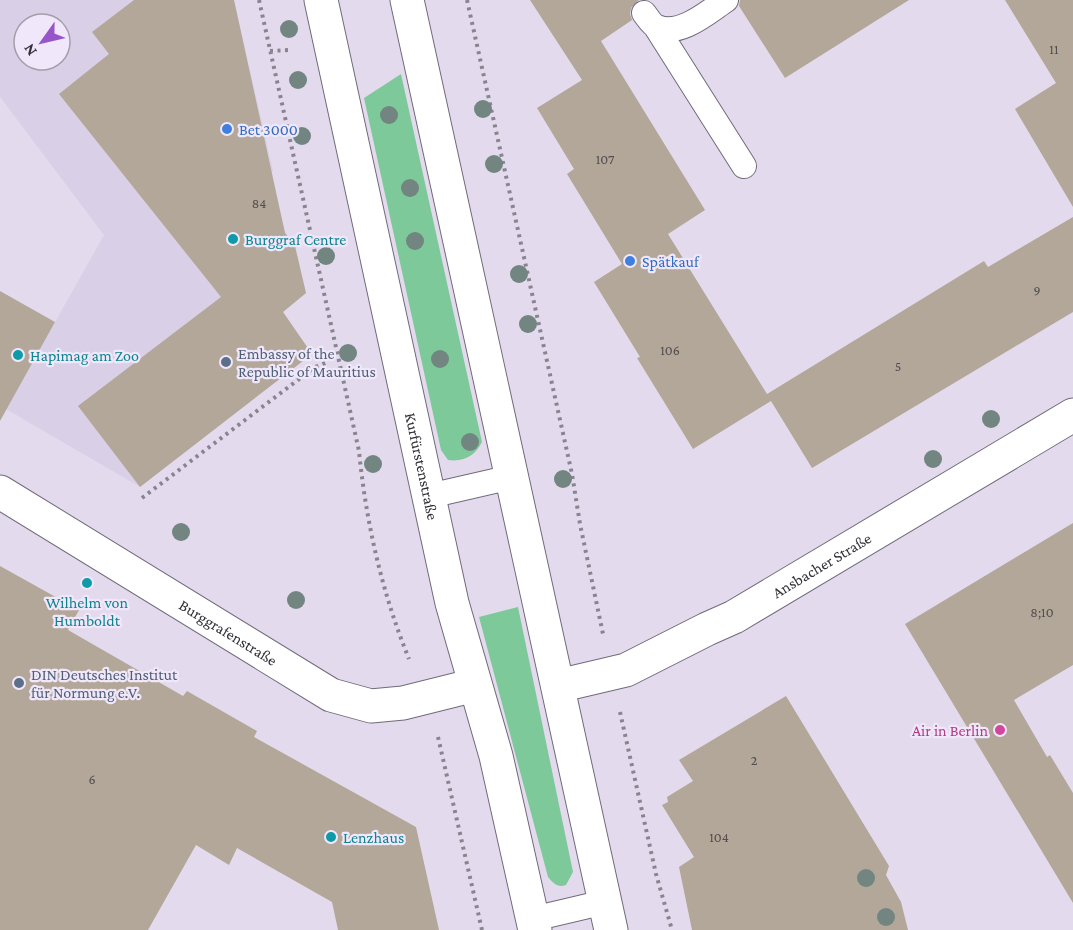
<svg xmlns="http://www.w3.org/2000/svg" width="1073" height="930" font-family="'Crimson Pro',serif">
  <style>
    .built { fill: #d9cfe7; fill-rule: evenodd }
    .green { fill: #7ec99a }
    .building { fill: #b2a798 }
    .lines { fill: none; stroke-linecap: round; stroke-linejoin: round }
    .service-casing { stroke: #716a7a; stroke-width: 26 }
    .minor-casing { stroke: #716a7a; stroke-width: 35 }
    .secondary-casing { stroke: #716a7a; stroke-width: 35 }
    .path { stroke: #898490; stroke-width: 4; stroke-dasharray: 3 4.5; stroke-linecap: butt }
    .service { stroke: #fff; stroke-width: 24 }
    .minor { stroke: #fff; stroke-width: 33 }
    .secondary { stroke: #fff; stroke-width: 33 }
    .tree { fill: #728580 }
    .shop-dot { fill: #3f7fe0; stroke: #f0e8fa; stroke-width: 2 }
    .culture-dot { fill: #0f9aa8; stroke: #f0e8fa; stroke-width: 2 }
    .service-dot { fill: #5c6f8a; stroke: #f0e8fa; stroke-width: 2 }
    .hotel-dot { fill: #d1479c; stroke: #f0e8fa; stroke-width: 2 }
    .labels { text-anchor: middle; stroke-width: 4.5; stroke-linejoin: round; paint-order: stroke }
    .number-label { font-size: 14px; fill: #534e4f }
    .shop-label { font-size: 16px; fill: #366cbe; stroke: #f0e8fa; text-anchor: start }
    .culture-label { font-size: 16px; fill: #0d838f; stroke: #f0e8fa; text-anchor: start }
    .service-label { font-size: 16px; fill: #4e5e75; stroke: #f0e8fa; text-anchor: start }
    .street-label { font-size: 16px; fill: #333037; stroke: #f0e8fa }
    .hotel-label { font-size: 16px; fill: #b23c85; stroke: #f0e8fa; text-anchor: end }
  </style>
  <rect width="100%" height="100%" fill="#e3dbed"/>
  <!-- built -->
  <path class="built" d="M 0,0 L 234,0 L 273,171 L 271,173 L 278,208 L 286,233 L 295,246 L 306,293 L 283,312 L 312,354 L 140,487 L 6,409 L 104,235 L 0,97 ZM 24,24 L 60,24 L 60,60 L 24,60 Z"/>
  <!-- green -->
  <path class="green" d="M 401,74 L 482,442 C 475,456 464,462 448,460 L 441,450 L 364,98 Z
    M 518,607 L 573,872 L 566,885 C 558,888 554,884 548,877 L 479,617 Z"/>
  <!-- building -->
  <path class="building" d="M 134,0 L 234,0 L 285,233 L 295,246 L 306,293 L 283,312 L 312,354 L 140,487 L 78,406 L 221,297 L 59,94 L 109,54 L 92,32 Z
    M 530,0 L 639,0 L 631,8 L 630,14 L 632,20 L 601,41 L 705,210 L 668,234 L 767,394 L 984,261 L 988,267 L 1073,217 L 1073,312 L 812,468 L 771,401 L 693,449 L 637,358 L 640,357 L 594,282 L 622,264 L 567,174 L 574,169 L 537,108 L 582,80 Z
    M 740,0 L 909,0 L 785,78 L 739,6 Z
    M 1005,0 L 1073,0 L 1073,207 L 1015,109 L 1056,83 Z
    M 0,291 L 55,322 L 0,421 Z
    M 1073,523 L 1073,665 L 1014,700 L 1047,757 L 1050,755 L 1073,793 L 1073,903 L 905,624 Z
    M 0,566 L 79,610 L 68,630 L 183,696 L 187,691 L 257,731 L 254,737 L 416,827 L 439,930 L 338,930 L 332,902 L 237,848 L 229,865 L 196,845 L 148,930 L 0,930 Z
    M 786,696 L 889,866 L 886,875 L 901,902 L 908,930 L 692,930 L 679,867 L 694,857 L 662,805 L 668,802 L 667,797 L 693,781 L 679,760 Z"/>
  <g class="lines">
    <!-- service casing -->
    <g class="service-casing">
      <path id="service" d="M 644,13 C 647,17 652,25 657,27 C 680,37 708,12 726,0
        M 656,27 L 744,166
        M 429,496 L 512,477
        M 533,919 L 605,902"/>
    </g>
    <!-- minor casing -->
    <g class="minor-casing">
      <g id="minor">
        <path id="s1" d="M 0,492 L 331,695 L 371,706 L 403,703 L 475,685"/>
        <path id="s2" d="M 558,686 L 626,670 L 707,629 L 734,617 L 1073,415"/>
      </g>
    </g>
    <!-- secondary casing -->
    <g class="secondary-casing">
      <g id="secondary">
        <path id="s3" d="M 321,0 L 452,603 L 496,756 L 535,930"/>
        <path d="M 407,0 L 611,930"/>
      </g>
    </g>
    <!-- path -->
    <path class="path" d="M 259,0 L 359,451 C 366,522 382,593 409,659
      M 467,0 L 572,474 L 580,524 L 603,634
      M 270,51 L 290,50
      M 142,498 L 315,367 L 328,362
      M 620,712 L 656,874 L 672,930
      M 438,737 L 482,930"/>
    <!-- service -->
    <use href="#service" class="service"/>
    <!-- minor -->
    <use href="#minor" class="minor"/>
    <!-- secondary -->
    <use href="#secondary" class="secondary"/>
  </g>
  <!-- trees -->
  <g class="tree">
    <circle cx="289" cy="29" r="9"/>
    <circle cx="298" cy="80" r="9"/>
    <circle cx="483" cy="109" r="9"/>
    <circle cx="389" cy="115" r="9"/>
    <circle cx="302" cy="136" r="9"/>
    <circle cx="494" cy="164" r="9"/>
    <circle cx="410" cy="188" r="9"/>
    <circle cx="415" cy="241" r="9"/>
    <circle cx="326" cy="256" r="9"/>
    <circle cx="519" cy="274" r="9"/>
    <circle cx="528" cy="324" r="9"/>
    <circle cx="348" cy="353" r="9"/>
    <circle cx="440" cy="359" r="9"/>
    <circle cx="991" cy="419" r="9"/>
    <circle cx="470" cy="442" r="9"/>
    <circle cx="933" cy="459" r="9"/>
    <circle cx="373" cy="464" r="9"/>
    <circle cx="563" cy="479" r="9"/>
    <circle cx="181" cy="532" r="9"/>
    <circle cx="296" cy="600" r="9"/>
    <circle cx="866" cy="878" r="9"/>
    <circle cx="886" cy="917" r="9"/>
  </g>
  <!-- markers -->
  <g class="shop-dot">
    <circle cx="227" cy="129" r="6"/>
    <circle cx="630" cy="261" r="6"/>
  </g>
  <g class="culture-dot">
    <circle cx="233" cy="239" r="6"/>
    <circle cx="18" cy="355" r="6"/>
    <circle cx="87" cy="583" r="6"/>
    <circle cx="331" cy="837" r="6"/>
  </g>
  <g class="service-dot">
    <circle cx="226" cy="362" r="6"/>
    <circle cx="19" cy="683" r="6"/>
  </g>
  <circle class="hotel-dot" cx="1000" cy="730" r="6"/>
  <g class="labels">
    <!-- number labels -->
    <g class="number-label">
      <text x="1054" y="54">11</text>
      <text x="605" y="164">107</text>
      <text x="259" y="208">84</text>
      <text x="1037" y="295">9</text>
      <text x="670" y="355">106</text>
      <text x="898" y="371">5</text>
      <text x="1042" y="617">8;10</text>
      <text x="754" y="765">2</text>
      <text x="92" y="784">6</text>
      <text x="719" y="842">104</text>
    </g>
    <!-- shop labels -->
    <g class="shop-label">
      <text x="239" y="135">Bet 3000</text>
      <text x="642" y="267">Spätkauf</text>
    </g>
    <!-- culture labels -->
    <g class="culture-label">
      <text x="245" y="245">Burggraf Centre</text>
      <text x="30" y="361">Hapimag am Zoo</text>
      <text x="87" y="608" text-anchor="middle">Wilhelm von<tspan x="87" dy="18">Humboldt</tspan></text>
      <text x="343" y="843">Lenzhaus</text>
    </g>
    <!-- service labels -->
    <g class="service-label">
      <text x="238" y="359">Embassy of the<tspan x="238" dy="18">Republic of Mauritius</tspan></text>
      <text x="31" y="680">DIN Deutsches Institut<tspan x="31" dy="18">für Normung e.V.</tspan></text>
    </g>
    <!-- street labels -->
    <g class="street-label">
      <text dy="6" stroke="none"><textPath href="#s3" startOffset="477">Kurfürstenstraße</textPath></text>
      <text dy="6" stroke="none"><textPath href="#s2" startOffset="292">Ansbacher Straße</textPath></text>
      <text dy="6" stroke="none"><textPath href="#s1" startOffset="268">Burggrafenstraße</textPath></text>
    </g>
    <!-- hotel labels -->
    <g class="hotel-label">
      <text x="988" y="736">Air in Berlin</text>
    </g>
  </g>
  <!-- north arrow -->
  <g transform="translate(42 42) rotate(236)"><circle r="28" fill="#f0e8fa" stroke="#a49eac" stroke-width="1.5"/>
  <path d="M0-4.5L10 22L0 15L-10 22Z" fill="#9755ca"/>
  <text y="-9" font-size="16" font-weight="bold" text-anchor="middle" fill="#333037">N</text>
  </g>
</svg>
